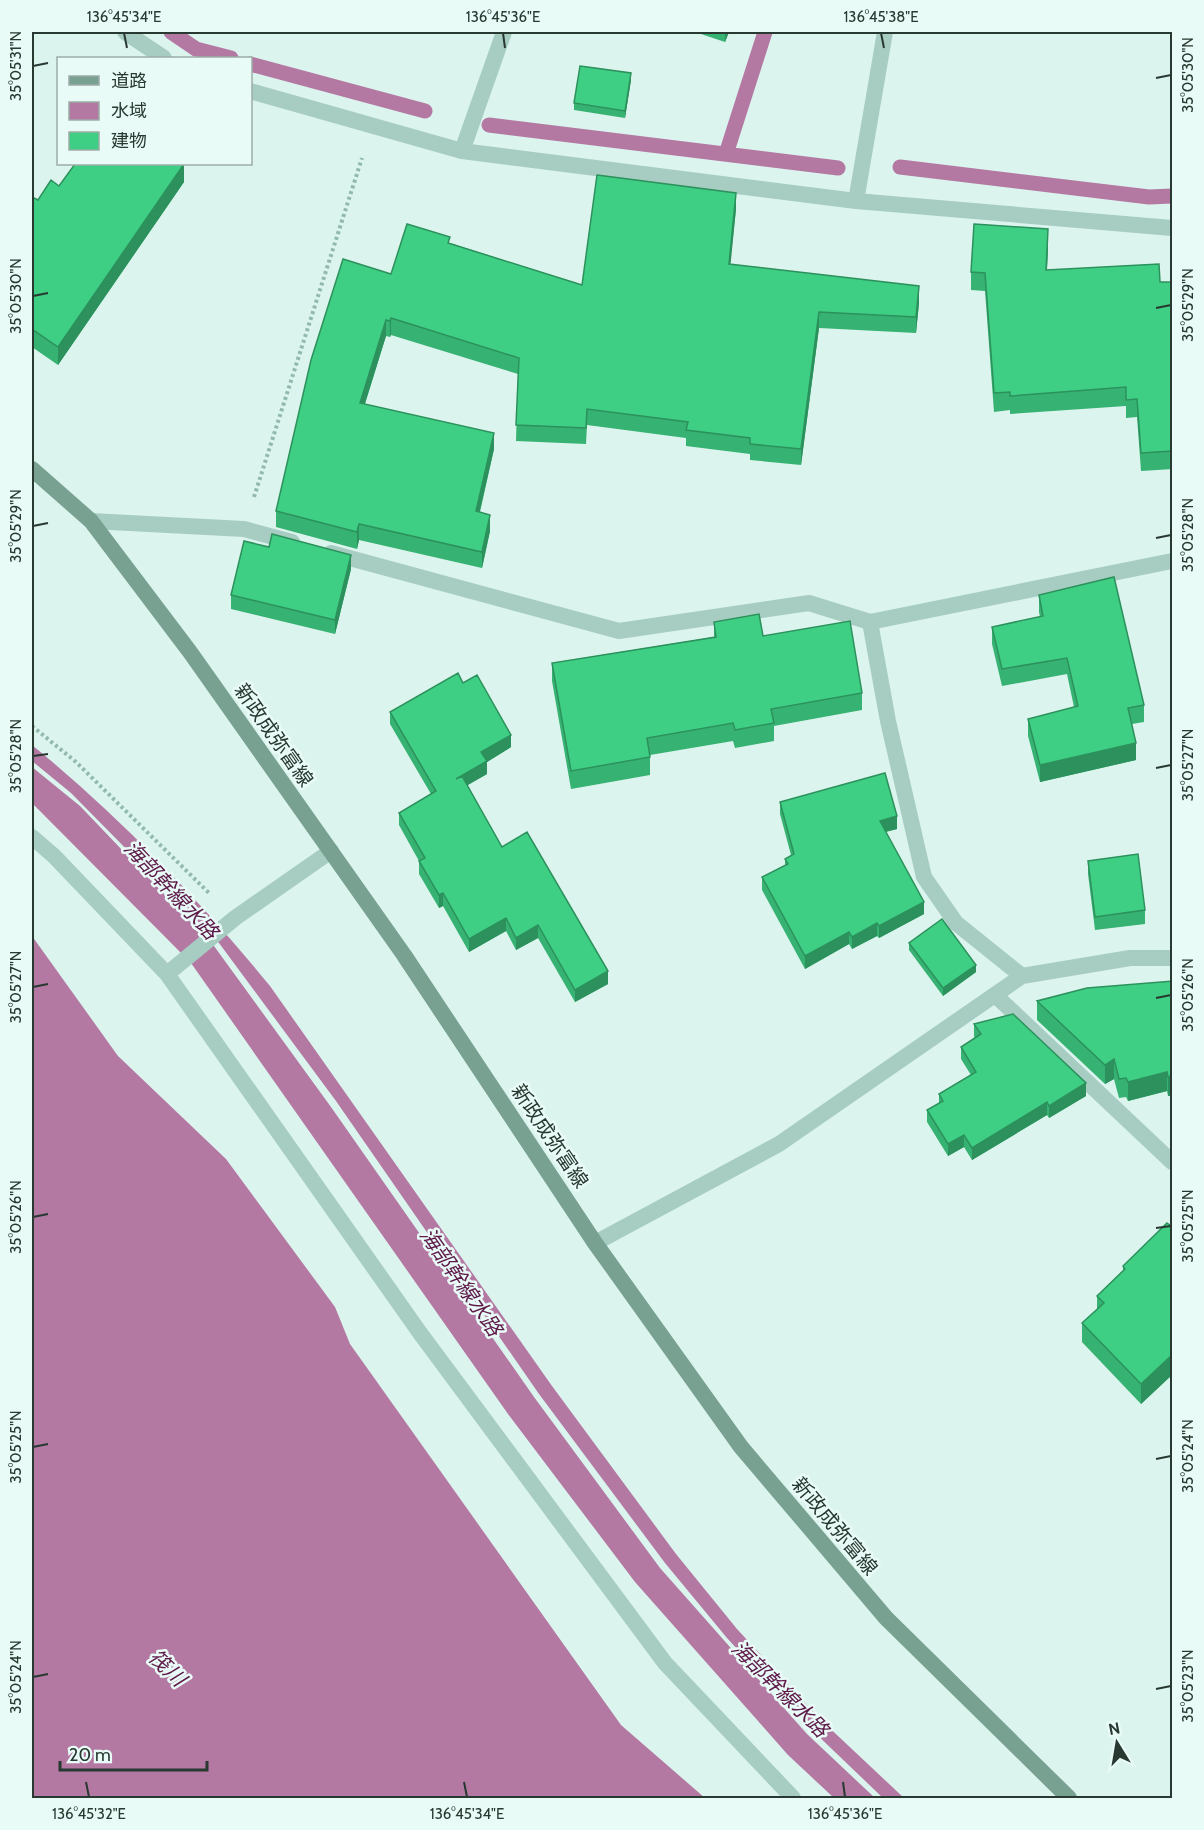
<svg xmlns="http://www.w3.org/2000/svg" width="1204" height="1830" font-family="Cabin,'Noto Sans JP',sans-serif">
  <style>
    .water { fill: #b379a3 }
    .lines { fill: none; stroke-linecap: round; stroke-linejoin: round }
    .stream { stroke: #b379a3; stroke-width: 15 }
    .path { stroke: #91b9ac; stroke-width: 4; stroke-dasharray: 3 3; stroke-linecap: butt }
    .service { stroke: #a7cdc2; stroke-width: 16 }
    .minor { stroke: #a7cdc2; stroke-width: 16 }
    .secondary { stroke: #78a191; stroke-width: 16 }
    .wall { fill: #36b272 }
    .shaded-wall { fill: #2c915c }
    .building { fill: #3fcf84; stroke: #2c915c; stroke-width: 1.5 }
    .ticks { fill: none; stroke: #283931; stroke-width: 2 }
    .labels { text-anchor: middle; stroke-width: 5; stroke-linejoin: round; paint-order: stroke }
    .street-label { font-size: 20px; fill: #283931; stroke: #e9fbf7 }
    .water-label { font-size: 21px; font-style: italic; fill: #5e1a49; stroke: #e9fbf7 }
    .neatline { fill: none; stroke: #283931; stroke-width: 2 }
    .ticks-label { font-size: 15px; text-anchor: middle; fill: #283931 }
  </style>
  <rect width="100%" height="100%" fill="#dcf4ee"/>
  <!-- water -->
  <path class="water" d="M 32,745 C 119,816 198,898 270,986 L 552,1386 L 676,1554 L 737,1629 L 821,1720 L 904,1798 L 883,1798 L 811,1729 L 727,1638 L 665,1563 L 539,1394 L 336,1101 L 219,943 L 71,793 L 32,761 Z
    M 32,767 L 80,806 L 214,946 L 331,1107 L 534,1397 L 660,1568 L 807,1734 L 875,1798 L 834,1798 L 788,1755 L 635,1582 L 508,1414 L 191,963 L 32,803 Z
    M 32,936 L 118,1056 L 226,1159 L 335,1307 L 350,1344 L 621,1725 L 705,1798 L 32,1798 Z"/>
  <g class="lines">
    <!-- stream -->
    <path class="stream" d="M 171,32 L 196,49 L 231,58
      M 250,64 L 425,111
      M 489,125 L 838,168
      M 726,154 L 765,32
      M 900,167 L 1149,197 L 1172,196"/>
    <!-- path -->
    <path class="path" d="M 254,497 L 362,158
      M 32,726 L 76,762 L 210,894"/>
    <!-- service -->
    <path class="service" d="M 995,995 L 1172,1162"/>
    <!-- minor -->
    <path class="minor" d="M 125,32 L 164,58
      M 250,91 L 462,151 L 856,201 L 1172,228
      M 462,151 L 504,32
      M 856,201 L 885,32
      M 91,521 L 244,529 L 292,542
      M 331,553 L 619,631 L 809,603 L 870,622 L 1172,561
      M 870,622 L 888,721 L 924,877 L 956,923 L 1022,976
      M 32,837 L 54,856 L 167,974 L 420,1333 L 665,1663 L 793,1798
      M 167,974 L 235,918 L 331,851
      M 595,1243 L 779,1144 L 1022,976 L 1130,958 L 1172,958"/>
    <!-- secondary -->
    <path class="secondary" d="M 32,469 L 91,521 L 190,652 L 404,955 L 595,1243 L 741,1447 L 886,1618 L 1069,1798"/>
  </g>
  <!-- wall -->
  <path class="wall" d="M 695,32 L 729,32 L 725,42 Z
    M 631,80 L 625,118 L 574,110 L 574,103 Z
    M 184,182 L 58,365 L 32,347 L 32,197 L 38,200 L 59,186 Z
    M 736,209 L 730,264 L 919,303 L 916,333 L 819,328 L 801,465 L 750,460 L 750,454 L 686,446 L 686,438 L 587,425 L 586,444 L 516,441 L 518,374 L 391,335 L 390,337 L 386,336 L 365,404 L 494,449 L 480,512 L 490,531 L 482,568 L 359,540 L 357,549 L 276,527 L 276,511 L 391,274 L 450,243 L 582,285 Z
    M 1048,247 L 1047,270 L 1160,282 L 1173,282 L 1173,469 L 1141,471 L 1137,417 L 1126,418 L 1126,406 L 1010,414 L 1010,410 L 994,412 L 985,291 L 971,290 L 971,272 Z
    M 269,547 L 351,569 L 335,634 L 231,609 L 231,595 Z
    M 1039,595 L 1144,705 L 1144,722 L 1132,724 L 1136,760 L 1040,782 L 1028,736 L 1028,719 L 1074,707 L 1067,674 L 1002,686 L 992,644 L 992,627 L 1040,617 L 1039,612 Z
    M 714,622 L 763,636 L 862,693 L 862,710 L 774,726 L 774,741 L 735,748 L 733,741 L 650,755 L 650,775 L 571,789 L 552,681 L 552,663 L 714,637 Z
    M 463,683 L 511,747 L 487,762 L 487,774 L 467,785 L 502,847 L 608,984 L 575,1002 L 538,938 L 516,950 L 506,931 L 469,952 L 443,906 L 439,908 L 419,874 L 419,861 L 399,825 L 399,813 L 431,794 L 390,724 L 390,712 Z
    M 780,802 L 897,829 L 886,832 L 924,914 L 879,938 L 877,936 L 852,949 L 849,944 L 805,969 L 762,890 L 762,877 L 785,865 L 785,859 L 791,855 L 780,814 Z
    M 1088,861 L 1145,910 L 1145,924 L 1095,930 L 1088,874 Z
    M 909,943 L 976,972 L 943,996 L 909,950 Z
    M 1173,981 L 1173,1095 L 1168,1096 L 1167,1091 L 1128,1101 L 1126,1097 L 1119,1098 L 1114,1079 L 1105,1084 L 1037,1020 L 1037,1001 Z
    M 974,1024 L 1086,1096 L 1049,1118 L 1047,1115 L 972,1160 L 964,1147 L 948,1156 L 927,1122 L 927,1110 L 939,1103 L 939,1094 L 971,1075 L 961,1059 L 961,1047 L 975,1038 L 974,1036 Z
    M 1173,1223 L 1173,1374 L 1141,1404 L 1082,1342 L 1082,1323 L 1097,1309 L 1097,1296 L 1123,1271 L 1123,1266 Z"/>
  <!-- shaded-wall -->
  <path class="shaded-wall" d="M 725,32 L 729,32 L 725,42 Z
    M 631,73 L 631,80 L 625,118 L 625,111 Z
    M 184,164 L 184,182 L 58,365 L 58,347 Z
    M 736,193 L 736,209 L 729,280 L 729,264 Z
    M 1048,229 L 1048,247 L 1046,289 L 1046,270 Z
    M 919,286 L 919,303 L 916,333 L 916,317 Z
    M 819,312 L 819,328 L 801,465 L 801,449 Z
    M 391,318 L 391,335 L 390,337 L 390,321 Z
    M 386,320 L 386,336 L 360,419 L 360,403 Z
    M 494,433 L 494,449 L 476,527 L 476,511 Z
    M 490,515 L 490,531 L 482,568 L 482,552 Z
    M 359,524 L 359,540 L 357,549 L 357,532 Z
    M 351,555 L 351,569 L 335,634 L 335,620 Z
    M 511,735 L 511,747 L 487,762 L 487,774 L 456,792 L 456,779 L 481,752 Z
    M 1136,743 L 1136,760 L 1040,782 L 1040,765 Z
    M 897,816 L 897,829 L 880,833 L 880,821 Z
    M 443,893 L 443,906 L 439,908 L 439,895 Z
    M 924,902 L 924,914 L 879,938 L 879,926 Z
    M 506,918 L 506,931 L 469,952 L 469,939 Z
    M 877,923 L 877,936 L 852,949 L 852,937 Z
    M 538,925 L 538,938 L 516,950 L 516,938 Z
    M 849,932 L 849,944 L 805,969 L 805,956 Z
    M 976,965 L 976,972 L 943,996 L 943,988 Z
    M 608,971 L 608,984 L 575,1002 L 575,990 Z
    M 1114,1059 L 1114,1079 L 1105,1084 L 1105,1065 Z
    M 1167,1072 L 1167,1091 L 1128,1101 L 1128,1082 Z
    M 1173,1075 L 1173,1095 L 1168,1096 L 1168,1077 Z
    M 1086,1083 L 1086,1096 L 1049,1118 L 1049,1106 Z
    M 1047,1102 L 1047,1115 L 972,1160 L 972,1148 Z
    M 964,1135 L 964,1147 L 948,1156 L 948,1144 Z
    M 1173,1354 L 1173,1374 L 1141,1404 L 1141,1384 Z"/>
  <!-- building -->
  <path class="building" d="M 580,66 L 631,73 L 625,111 L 574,103 Z
    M 75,164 L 184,164 L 58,347 L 32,329 L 32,197 L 38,200 L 51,180 L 59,186 Z
    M 597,175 L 736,193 L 729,264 L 919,286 L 916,317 L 819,312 L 801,449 L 750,444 L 750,438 L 686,430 L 688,422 L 587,409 L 586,428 L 516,425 L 519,358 L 391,318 L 390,321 L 386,320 L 360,403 L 494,433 L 476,511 L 490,515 L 482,552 L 359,524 L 357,532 L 276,511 L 311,360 L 343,259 L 391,274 L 407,224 L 450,237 L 448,243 L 582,285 Z
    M 974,224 L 1048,229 L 1046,270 L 1159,264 L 1160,282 L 1173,282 L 1173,451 L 1141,453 L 1137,399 L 1126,400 L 1126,387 L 1010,396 L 1010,392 L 994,393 L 985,273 L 971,272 Z
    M 272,534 L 351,555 L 335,620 L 231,595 L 244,541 L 269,547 Z
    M 1114,577 L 1144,705 L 1128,708 L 1136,743 L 1040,765 L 1028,719 L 1078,706 L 1067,658 L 1002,669 L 992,627 L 1043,616 L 1039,595 Z
    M 759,614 L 763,636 L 850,621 L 862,693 L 771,709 L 774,723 L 735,730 L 733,723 L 647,738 L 650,757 L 571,771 L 552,663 L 716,637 L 714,622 Z
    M 458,673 L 463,683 L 477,675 L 511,735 L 481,752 L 487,761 L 456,779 L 462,776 L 502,847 L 527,832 L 608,971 L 575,990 L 538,925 L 516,938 L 506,918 L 469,939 L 443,893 L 439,895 L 419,861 L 425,858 L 399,813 L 436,791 L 390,712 Z
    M 885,773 L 897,816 L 880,821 L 924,902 L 879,926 L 877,923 L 852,937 L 849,932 L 805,956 L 762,877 L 788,864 L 785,859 L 794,854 L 780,802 Z
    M 1138,854 L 1145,910 L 1095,917 L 1088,861 Z
    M 942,919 L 976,965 L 943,988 L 909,943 Z
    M 1173,981 L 1173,1075 L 1168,1077 L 1167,1072 L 1128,1082 L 1126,1078 L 1119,1079 L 1114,1059 L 1105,1065 L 1037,1001 L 1087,988 Z
    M 1013,1014 L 1086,1083 L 1049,1106 L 1047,1102 L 972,1148 L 964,1135 L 948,1144 L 927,1110 L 943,1101 L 939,1094 L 976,1072 L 961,1047 L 981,1034 L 974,1024 Z
    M 1167,1223 L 1170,1225 L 1173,1223 L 1173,1354 L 1141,1384 L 1082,1323 L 1104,1303 L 1097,1296 L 1125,1269 L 1123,1266 Z"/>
  <!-- ticks -->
  <path class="ticks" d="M 124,33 L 127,48M 503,33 L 505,48M 881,33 L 884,48M 33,66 L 48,63M 1156,78 L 1171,75M 33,296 L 48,293M 1156,308 L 1171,305M 33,526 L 48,523M 1156,538 L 1171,535M 33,756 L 48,754M 1156,768 L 1171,765M 33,987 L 48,984M 1156,998 L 1171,995M 33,1217 L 48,1214M 1156,1228 L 1171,1226M 33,1447 L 48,1444M 1156,1459 L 1171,1456M 33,1677 L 48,1674M 1156,1689 L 1171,1686M 86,1782 L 89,1797M 464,1782 L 467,1797M 843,1782 L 845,1797"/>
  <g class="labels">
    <!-- street labels -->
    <g class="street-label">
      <text transform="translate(274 735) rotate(55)" y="7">新政成弥富線</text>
      <text transform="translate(550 1136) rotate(56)" y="7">新政成弥富線</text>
      <text transform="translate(835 1526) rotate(50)" y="7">新政成弥富線</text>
    </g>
    <!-- water labels -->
    <g class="water-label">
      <text transform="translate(171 890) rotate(47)" y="7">海部幹線水路</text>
      <text transform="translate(461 1282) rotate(55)" y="7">海部幹線水路</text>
      <text transform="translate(167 1668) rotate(44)" y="7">筏川</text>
      <text transform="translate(780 1689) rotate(45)" y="7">海部幹線水路</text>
    </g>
  </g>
  <!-- border -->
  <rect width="1204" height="1830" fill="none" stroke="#e9fbf7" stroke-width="66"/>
  <!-- legend -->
  <rect x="57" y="57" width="195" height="108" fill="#e9fbf7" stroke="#9cada8" stroke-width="1.5"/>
  <rect x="69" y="76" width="30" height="9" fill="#78a191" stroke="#9cada8" stroke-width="1.5"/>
  <text x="111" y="87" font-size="18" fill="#283931">道路</text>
  <rect x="69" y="102" width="30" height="18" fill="#b379a3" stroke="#9cada8" stroke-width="1.5"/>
  <text x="111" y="117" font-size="18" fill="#283931">水域</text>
  <rect x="69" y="132" width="30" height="18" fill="#3fcf84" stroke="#9cada8" stroke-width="1.5"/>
  <text x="111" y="147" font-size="18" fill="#283931">建物</text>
  <!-- north arrow -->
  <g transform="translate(1117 1743) rotate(349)" stroke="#e9fbf7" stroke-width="4.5" paint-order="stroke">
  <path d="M0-4.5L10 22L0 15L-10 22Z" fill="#283931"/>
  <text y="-9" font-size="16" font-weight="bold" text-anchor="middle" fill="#283931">N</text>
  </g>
  <!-- scale -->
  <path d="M60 1761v9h147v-9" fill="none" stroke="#283931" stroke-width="3"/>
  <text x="69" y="1761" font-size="18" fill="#283931" stroke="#e9fbf7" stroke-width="4.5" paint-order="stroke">20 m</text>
  <rect x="33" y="33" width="1138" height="1764" class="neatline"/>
  <g class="ticks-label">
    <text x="124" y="22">136°45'34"E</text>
    <text x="503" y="22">136°45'36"E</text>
    <text x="881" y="22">136°45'38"E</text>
    <text transform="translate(16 66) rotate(-90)" y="5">35°05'31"N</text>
    <text transform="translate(1188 75) rotate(-90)" y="5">35°05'30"N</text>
    <text transform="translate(16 296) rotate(-90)" y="5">35°05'30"N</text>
    <text transform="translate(1188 305) rotate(-90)" y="5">35°05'29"N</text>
    <text transform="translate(16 526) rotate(-90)" y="5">35°05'29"N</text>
    <text transform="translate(1188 535) rotate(-90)" y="5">35°05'28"N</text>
    <text transform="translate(16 756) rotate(-90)" y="5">35°05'28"N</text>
    <text transform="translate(1188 765) rotate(-90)" y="5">35°05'27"N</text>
    <text transform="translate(16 987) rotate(-90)" y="5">35°05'27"N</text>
    <text transform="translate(1188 995) rotate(-90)" y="5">35°05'26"N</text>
    <text transform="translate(16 1217) rotate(-90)" y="5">35°05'26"N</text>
    <text transform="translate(1188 1226) rotate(-90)" y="5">35°05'25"N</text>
    <text transform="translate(16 1447) rotate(-90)" y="5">35°05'25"N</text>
    <text transform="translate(1188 1456) rotate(-90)" y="5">35°05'24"N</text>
    <text transform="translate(16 1677) rotate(-90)" y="5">35°05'24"N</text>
    <text transform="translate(1188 1686) rotate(-90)" y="5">35°05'23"N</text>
    <text x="89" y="1819">136°45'32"E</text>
    <text x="467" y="1819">136°45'34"E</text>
    <text x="845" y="1819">136°45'36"E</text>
  </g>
</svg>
